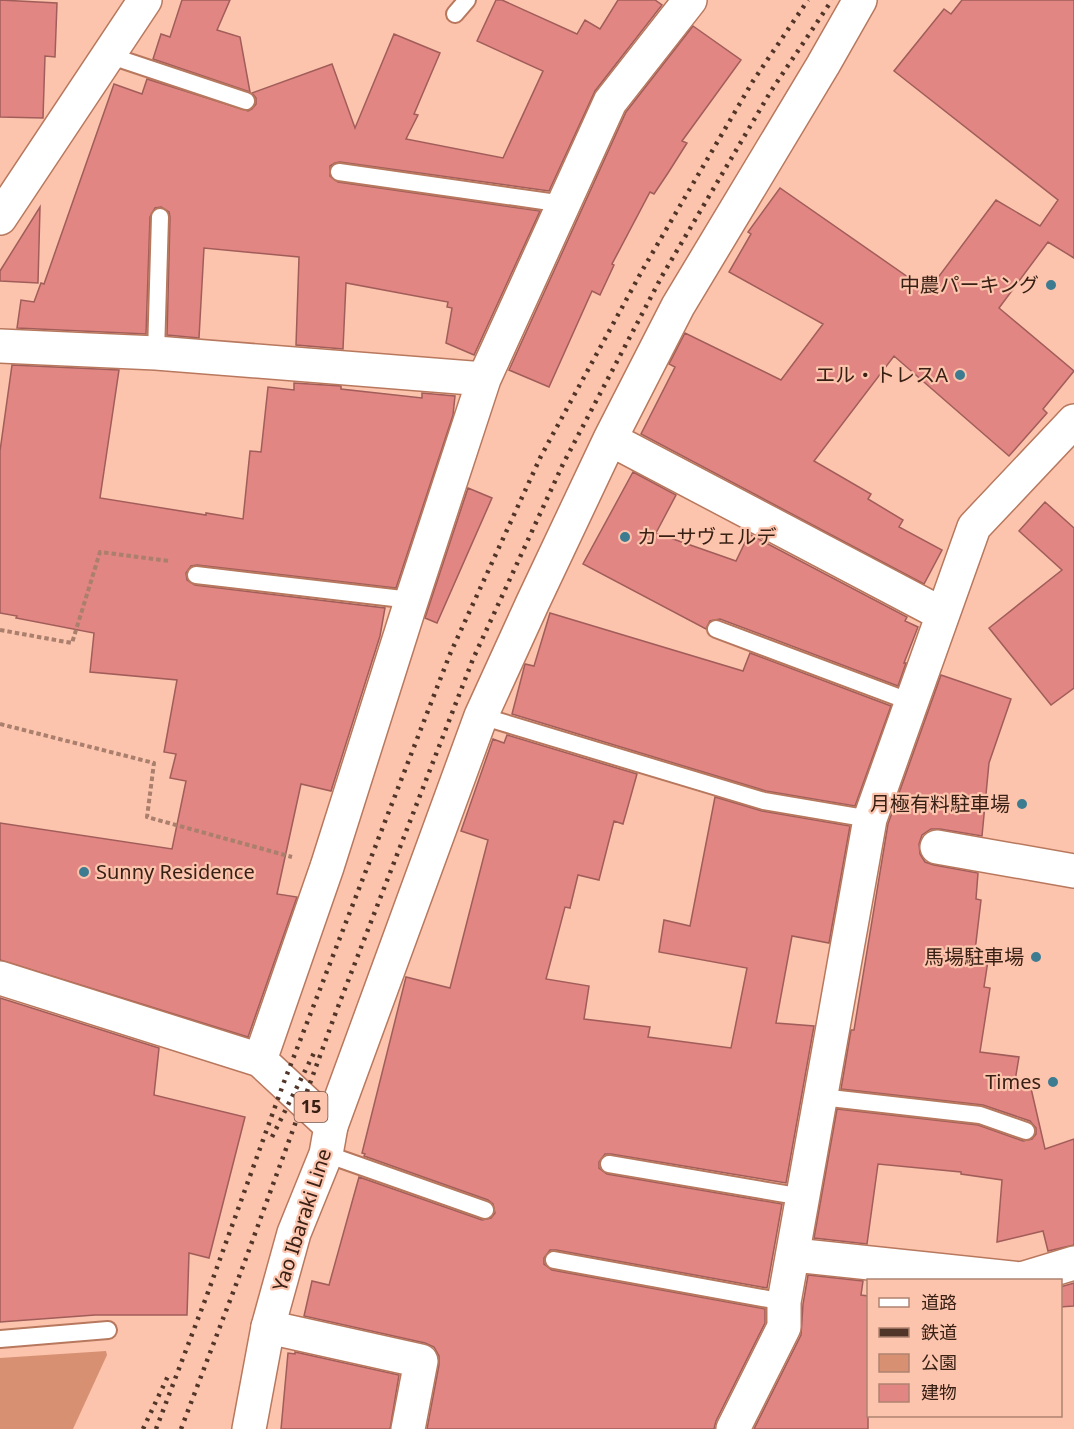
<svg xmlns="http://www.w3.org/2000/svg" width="1074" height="1429" font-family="'Noto Sans','Noto Sans JP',sans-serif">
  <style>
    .green { fill: #d89073 }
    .building { fill: #e18682; stroke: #a15d5a; stroke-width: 1.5 }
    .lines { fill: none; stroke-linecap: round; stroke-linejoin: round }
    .lane-casing { stroke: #b8785e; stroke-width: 20 }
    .street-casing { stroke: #b8785e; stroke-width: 36 }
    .primary-casing { stroke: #b8785e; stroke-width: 36 }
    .path { stroke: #aa7f6d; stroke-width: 4; stroke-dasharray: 4.5 3; stroke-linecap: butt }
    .lane { stroke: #fff; stroke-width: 16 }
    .street { stroke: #fff; stroke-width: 33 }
    .primary { stroke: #fff; stroke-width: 33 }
    .rail { stroke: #513528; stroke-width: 4.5; stroke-dasharray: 3 6; stroke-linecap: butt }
    .poi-dot { fill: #3d7b91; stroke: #fcc4ad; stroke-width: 2 }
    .labels { text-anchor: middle; stroke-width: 4.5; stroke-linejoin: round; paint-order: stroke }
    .shield { fill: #fcc4ad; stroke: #745143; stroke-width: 1.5 }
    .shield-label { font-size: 18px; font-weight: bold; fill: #392015 }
    .poi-label { font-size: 20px; fill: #392015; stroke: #fcc4ad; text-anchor: end }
    .street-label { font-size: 20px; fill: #392015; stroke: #fcc4ad }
  </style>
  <rect width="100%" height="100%" fill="#fcc4ad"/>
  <!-- green -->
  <path class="green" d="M 106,1351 L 107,1355 L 73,1429 L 0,1429 L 0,1358 Z"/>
  <!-- building -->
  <path class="building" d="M 0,0 L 57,3 L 55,57 L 45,56 L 43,118 L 0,117 Z
    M 182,0 L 230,0 L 217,30 L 240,37 L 250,92 L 153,59 L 161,34 L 170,37 Z
    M 496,0 L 502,0 L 577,34 L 585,20 L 600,29 L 618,0 L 655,0 L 662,5 L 595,91 L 549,191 L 340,162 L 335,163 L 330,166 L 330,176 L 338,182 L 540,211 L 474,355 L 446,343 L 452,308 L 447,307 L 448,302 L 346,283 L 343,349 L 296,345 L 299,257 L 204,248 L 199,338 L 167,335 L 170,217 L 169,212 L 161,207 L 155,208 L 150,217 L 146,334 L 17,328 L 21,300 L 34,302 L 41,283 L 44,284 L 114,84 L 142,94 L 147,79 L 248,111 L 252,109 L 256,104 L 256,98 L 252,93 L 332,64 L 355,128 L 394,34 L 440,53 L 414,114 L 418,115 L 406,139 L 503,158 L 543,71 L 477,41 Z
    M 962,0 L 1074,0 L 1074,258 L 1048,242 L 999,308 L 1074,371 L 1043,409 L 1047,413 L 1009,456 L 894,356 L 814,461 L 871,494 L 868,499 L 903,520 L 899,527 L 942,550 L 924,584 L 641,434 L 675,367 L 669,364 L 685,333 L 781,380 L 823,324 L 729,272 L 751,234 L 748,232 L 780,188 L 928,291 L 996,200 L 1040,226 L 1058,200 L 894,71 L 944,9 L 951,14 Z
    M 693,26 L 741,60 L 682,141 L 687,143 L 668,173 L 654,194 L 650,192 L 612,264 L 614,265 L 600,295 L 592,291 L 549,387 L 509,370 L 626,112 Z
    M 40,207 L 38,283 L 0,281 L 0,271 Z
    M 12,365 L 119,370 L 100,498 L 206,515 L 206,513 L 243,519 L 250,451 L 261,452 L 268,387 L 294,390 L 294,383 L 341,386 L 341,389 L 422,398 L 422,393 L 455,396 L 453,415 L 396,588 L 197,565 L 191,566 L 186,573 L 187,580 L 195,585 L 385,608 L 380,636 L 331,791 L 301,784 L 277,894 L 297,897 L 248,1037 L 0,960 L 0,823 L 172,849 L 186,781 L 170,778 L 176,754 L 164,752 L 177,680 L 90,672 L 94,633 L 16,618 L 17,616 L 0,613 L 0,451 Z
    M 633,472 L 676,495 L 656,533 L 736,561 L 749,534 L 907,617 L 905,621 L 918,627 L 904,663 L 906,663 L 898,686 L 720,619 L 710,621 L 706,629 L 583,564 Z
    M 468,488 L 492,498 L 437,623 L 425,618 Z
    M 1045,502 L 1074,528 L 1074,688 L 1051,705 L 989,628 L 1062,570 L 1019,531 Z
    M 550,613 L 743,671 L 750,653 L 891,706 L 855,806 L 766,791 L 512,714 L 525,664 L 534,666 Z
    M 941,675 L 1011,699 L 989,763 L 982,836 L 940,829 L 931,829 L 922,835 L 919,844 L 920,854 L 925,862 L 934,865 L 978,873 L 976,899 L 981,900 L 975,951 L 989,954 L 984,987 L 990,988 L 980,1052 L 1019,1057 L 1015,1081 L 1030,1084 L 1045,1149 L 1074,1139 L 1074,1245 L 1048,1251 L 1043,1231 L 997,1242 L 1002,1180 L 961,1174 L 961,1172 L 878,1164 L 867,1244 L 814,1238 L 837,1109 L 978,1125 L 1023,1141 L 1032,1139 L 1036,1134 L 1036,1128 L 1030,1121 L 983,1105 L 841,1089 L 851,1030 L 854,1030 L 888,824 Z
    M 507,735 L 637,774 L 623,824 L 614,821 L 599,880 L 578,875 L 570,908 L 565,907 L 546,979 L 589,986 L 584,1019 L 650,1027 L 648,1037 L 731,1048 L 747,968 L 659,952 L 664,920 L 690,926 L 715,797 L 762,811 L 850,826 L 829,943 L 792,936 L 776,1023 L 814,1026 L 786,1183 L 611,1154 L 605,1154 L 599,1162 L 599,1168 L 607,1174 L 782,1204 L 767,1288 L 556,1250 L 550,1250 L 544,1258 L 544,1264 L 552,1270 L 765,1309 L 765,1323 L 716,1421 L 714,1429 L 427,1429 L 439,1365 L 439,1356 L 434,1347 L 425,1343 L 304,1316 L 312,1281 L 329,1285 L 359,1177 L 482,1220 L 491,1218 L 495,1213 L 493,1204 L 488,1200 L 364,1156 L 365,1154 L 362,1153 L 406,977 L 450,988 L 488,840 L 461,831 L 493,739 L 504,743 Z
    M 0,998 L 159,1048 L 154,1095 L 245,1117 L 209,1258 L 189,1253 L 187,1315 L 95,1315 L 0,1322 Z
    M 808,1275 L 863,1281 L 861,1295 L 868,1296 L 868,1429 L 754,1429 L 801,1335 L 803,1304 Z
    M 1074,1283 L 1074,1306 L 1060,1307 L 1060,1287 Z
    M 295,1352 L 399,1375 L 390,1429 L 281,1429 L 288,1353 L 295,1354 Z"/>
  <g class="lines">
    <!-- lane casing -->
    <g class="lane-casing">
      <path id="lane" d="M 455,14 L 467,0
        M 108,55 L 246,101
        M 339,172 L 564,204
        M 156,353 L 160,217
        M 196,575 L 411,600
        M 716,629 L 911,702
        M 481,716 L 764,801 L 870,819
        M 821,1097 L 980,1115 L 1026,1131
        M 326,1154 L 485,1210
        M 609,1164 L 803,1197
        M 554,1260 L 784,1302
        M 0,1339 L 108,1330"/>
    </g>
    <!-- street casing -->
    <g class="street-casing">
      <path id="street" d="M 0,218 L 145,0
        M 0,346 L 156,353 L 484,379
        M 610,439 L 942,614
        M 937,847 L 1074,871
        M 260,1060 L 327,867 L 409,608 L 484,379 L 610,102 L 690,0
        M 331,1126 L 481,716 L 533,602 L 610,439 L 678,306 L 823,65 L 860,0
        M 794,1255 L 1021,1279 L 1074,1263
        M 268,1327 L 421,1361 L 408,1429
        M 733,1429 L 784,1327 L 784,1302 L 870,819 L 974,527 L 1074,421"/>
    </g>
    <!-- primary casing -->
    <g class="primary-casing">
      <path id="primary" d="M 0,978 L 260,1060 L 331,1126 L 326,1154 L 294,1233 L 268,1327 L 249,1429"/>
    </g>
    <!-- path -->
    <path class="path" d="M 0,630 L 72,643 L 100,552 L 169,561
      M 0,724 L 154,763 L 147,817 L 292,857"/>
    <!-- lane -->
    <use href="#lane" class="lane"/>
    <!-- street -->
    <use href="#street" class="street"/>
    <!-- primary -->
    <use href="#primary" class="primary"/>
    <!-- rail -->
    <path class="rail" d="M 272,1137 L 315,1051
      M 143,1429 L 168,1376
      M 156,1429 L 207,1295 L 284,1082 L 450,654 L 541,456 L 643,269 L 753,81 L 808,0
      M 181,1429 L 245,1261 L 336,1012 L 473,659 L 563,464 L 662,276 L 771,91 L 832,0"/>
  </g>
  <!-- markers -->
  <g class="poi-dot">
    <circle cx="1051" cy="285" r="6"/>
    <circle cx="960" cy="375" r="6"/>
    <circle cx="625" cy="537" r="6"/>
    <circle cx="1022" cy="804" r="6"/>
    <circle cx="84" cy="872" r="6"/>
    <circle cx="1036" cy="957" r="6"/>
    <circle cx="1053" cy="1082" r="6"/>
  </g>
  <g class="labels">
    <!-- shield labels -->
    <rect class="shield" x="294.5" y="1092" width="33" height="30" rx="4.5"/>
    <g class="shield-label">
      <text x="311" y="1113">15</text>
    </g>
    <!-- poi labels -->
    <g class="poi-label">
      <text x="1039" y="292">中農パーキング</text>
      <text x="948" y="382">エル・トレスA</text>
      <text x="637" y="544" text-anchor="start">カーサヴェルデ</text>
      <text x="1010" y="811">月極有料駐車場</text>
      <text x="96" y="879" text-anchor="start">Sunny Residence</text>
      <text x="1024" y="964">馬場駐車場</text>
      <text x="1041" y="1089">Times</text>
    </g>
    <!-- street labels -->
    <g class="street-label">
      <text transform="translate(302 1220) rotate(-72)" y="7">Yao Ibaraki Line</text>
    </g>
  </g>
  <!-- legend -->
  <rect x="867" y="1279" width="195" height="138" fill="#fcc4ad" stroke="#ae8270" stroke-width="1.5"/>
  <rect x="879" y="1298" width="30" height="9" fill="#ffffff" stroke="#ae8270" stroke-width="1.5"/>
  <text x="921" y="1309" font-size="18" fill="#392015">道路</text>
  <rect x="879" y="1328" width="30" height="9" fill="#513528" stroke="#ae8270" stroke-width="1.5"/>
  <text x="921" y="1339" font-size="18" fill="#392015">鉄道</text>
  <rect x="879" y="1354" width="30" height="18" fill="#d89073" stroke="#ae8270" stroke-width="1.5"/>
  <text x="921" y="1369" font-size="18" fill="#392015">公園</text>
  <rect x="879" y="1384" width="30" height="18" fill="#e18682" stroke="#ae8270" stroke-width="1.5"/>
  <text x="921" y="1399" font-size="18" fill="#392015">建物</text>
</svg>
